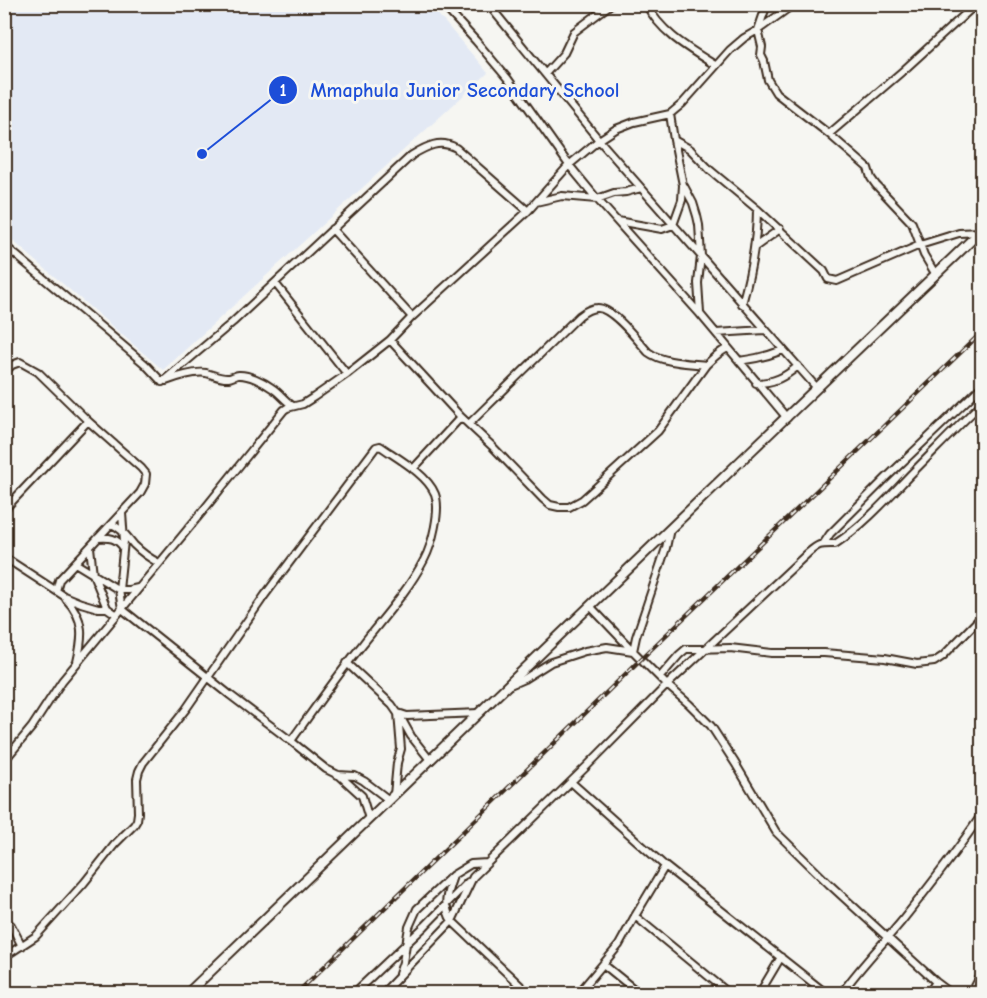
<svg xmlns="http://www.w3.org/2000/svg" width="987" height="998" font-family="'Comic Neue',sans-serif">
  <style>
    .built { fill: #e3e9f4 }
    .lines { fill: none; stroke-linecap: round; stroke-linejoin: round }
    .minor-casing { stroke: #3b2a1e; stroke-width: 10 }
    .tertiary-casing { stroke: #3b2a1e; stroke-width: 12 }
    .minor { stroke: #f6f6f2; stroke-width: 6 }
    .tertiary { stroke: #f6f6f2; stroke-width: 8 }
    .rail-casing { stroke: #3b2a1e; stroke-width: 4.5 }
    .rail { stroke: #f6f6f2; stroke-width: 2; stroke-dasharray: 7; stroke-linecap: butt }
    .leader { fill: none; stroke: #1d4ed8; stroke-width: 2 }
    .callout-dot { fill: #1d4ed8; stroke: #f6f6f2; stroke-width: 2 }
    .mark-label { font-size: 18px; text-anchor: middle; font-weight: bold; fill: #fff }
    .callout-label { font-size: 20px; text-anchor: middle; font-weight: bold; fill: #1d4ed8; stroke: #f6f6f2; stroke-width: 6; stroke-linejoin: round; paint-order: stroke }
  </style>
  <rect width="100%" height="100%" fill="#f6f6f2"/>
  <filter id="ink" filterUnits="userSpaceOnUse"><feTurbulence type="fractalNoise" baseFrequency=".0167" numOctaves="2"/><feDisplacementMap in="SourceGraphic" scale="12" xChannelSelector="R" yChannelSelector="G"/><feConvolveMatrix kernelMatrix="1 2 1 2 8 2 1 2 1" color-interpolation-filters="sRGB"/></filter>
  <g filter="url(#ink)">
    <!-- built -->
    <path class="built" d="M 5,4 L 430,5 L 488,73 L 163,370 L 5,234 Z"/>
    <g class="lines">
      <!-- minor casing -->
      <g class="minor-casing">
        <path id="minor" d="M 442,4 L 476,41 L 508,79 L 569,165 L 597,199 L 700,314 L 787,418
          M 488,4 L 599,140 L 817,388
          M 646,4 C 661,33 688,48 715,65
          M 767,4 L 758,30 L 762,47 L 761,55 L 764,61 L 768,80 L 776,93 L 829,134 L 868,168 L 871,178 L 876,185 L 912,223 L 924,255 L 936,275
          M 972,4 L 982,14
          M 545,74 L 564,53 L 574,32 L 611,4
          M 670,114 L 674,140 L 690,149 L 710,170 L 757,209 L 824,271 L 828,279 L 837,281 L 920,245 L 959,233 L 981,232
          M 829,134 L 905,69 L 974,6
          M 684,186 L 693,203 L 697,216 L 699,225 L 701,256 L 698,283 L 700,313
          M 536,202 L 562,196 L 597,199 L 614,193 L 626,192 L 641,188
          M 617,221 L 662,229 L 673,225 L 682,200 L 683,185 L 674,140
          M 332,229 L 412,317
          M 4,245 L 145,364 L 162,382
          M 755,247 L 780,229
          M 275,283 L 347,374
          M 742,304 C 751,272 757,241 757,209
          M 716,333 L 765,330
          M 390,340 L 461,417 L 492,446 L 543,499 L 550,505 L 559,507 L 569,507 L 582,500 L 591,492 L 658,431 L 706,365 C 713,358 719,352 728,348
          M 739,361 C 755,359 768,356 783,350
          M 4,373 L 12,365 L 20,362 L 38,372 L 88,421 L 141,468 L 146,474 L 145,484 L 140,493 L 59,580 L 56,591
          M 166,381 C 177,377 195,371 206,373 C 214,375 221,379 229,378 C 231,378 236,375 238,375 C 248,374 264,382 272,388 C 280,393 285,401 293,406
          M 162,382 L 233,322 L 412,155 C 427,146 440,139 456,148 L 528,211
          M 756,383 C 774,383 785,377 798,366
          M 469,424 L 579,316 C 584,312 590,308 597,308 C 612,307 638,341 648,352 C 663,363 688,363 706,365
          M 413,469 L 461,417
          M 4,510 L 88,421
          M 122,513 L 124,541 L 119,590 L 122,609 L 230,695 L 291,741 L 326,769 L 338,775 L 355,776 L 364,781 L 389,800
          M 111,524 C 122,528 127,537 134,545 C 142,553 149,558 159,563
          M 98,538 C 110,537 116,538 123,547
          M 824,543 L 830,534 L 886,478 L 982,386
          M 90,547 L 93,574 L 107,608
          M 4,557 L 64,596 L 81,603 L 98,608 L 107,608 L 117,615
          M 75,563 L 119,590 L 129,590 L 138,588
          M 66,599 C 85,619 83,637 77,662
          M 591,607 L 633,651 L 667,685 L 689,704 L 711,726 L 735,763 L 776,832 L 829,884 L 936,982 L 952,994
          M 347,663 L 392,705 L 401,718 L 411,736 L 430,760
          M 660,677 L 679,655 L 686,649 L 696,649 L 730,648 L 772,653 L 824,653 L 885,658 L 917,664 L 934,662 L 943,656 L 982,616
          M 510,685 L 524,679 L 551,662 L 585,651 L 607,647 L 633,651 L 636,637 L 666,548 L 670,529
          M 4,761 L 32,727 L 62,681 L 202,512 L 284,410 L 287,408 L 303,404 L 314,397 L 347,374 L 390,340 L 412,317 L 528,211 L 569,165 L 599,140 L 616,129 L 634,122 L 670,114 L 682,104 L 730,50 L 744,38 L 758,30 L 794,4
          M 339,775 L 362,796 L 369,819
          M 571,782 L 665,866 L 827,994
          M 394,795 L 397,763 L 401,749 L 398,713 L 407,716 L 479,713
          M 453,876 C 447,893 442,905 452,921 L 529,994
          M 635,916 L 730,994
          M 4,920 L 11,925 L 22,946
          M 4,957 L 36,936 L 84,883 L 115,844 L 134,825 L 137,820 L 138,813 L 137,779 L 139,771 L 143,763 L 186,709 L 265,595 L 376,447 L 380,446 C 397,458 427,474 435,494 C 441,510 432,545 424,560 C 408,591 383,618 362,645 C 337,676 314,709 291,741
          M 603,964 L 640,994
          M 399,974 L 403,962 L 409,927 L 417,909 L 453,875 L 471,864 L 487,863
          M 353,994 L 425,926 L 468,882
          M 382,994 L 452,921 L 473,877 L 586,767 L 667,685 L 808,553 C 820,543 820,544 835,544 C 863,526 887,499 910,475 C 934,451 957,427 982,403
          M 578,994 L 619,945 L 635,916 L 665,866
          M 759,994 L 781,957
          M 841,994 C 859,968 881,946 901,922 C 929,887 957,851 982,814
          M 928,994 L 936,982
          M 971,994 L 982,973"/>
      </g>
      <!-- tertiary casing -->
      <g class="tertiary-casing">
        <path id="tertiary" d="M 187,994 L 752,450 L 982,230"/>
      </g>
      <!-- minor -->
      <use href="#minor" class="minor"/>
      <!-- tertiary -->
      <use href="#tertiary" class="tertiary"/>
      <!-- rail casing -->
      <g class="rail-casing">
        <path id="rail" d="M 296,994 L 641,659 L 982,332"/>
      </g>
      <!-- rail -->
      <use href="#rail" class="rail"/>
    </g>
  </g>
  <!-- callouts -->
  <path class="leader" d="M202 154L283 90"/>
  <g class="callout-dot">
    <circle cx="202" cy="154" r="6"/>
    <circle cx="283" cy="90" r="15"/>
  </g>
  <g class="mark-label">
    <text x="283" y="96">1</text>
  </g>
  <g class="callout-label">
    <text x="465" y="97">Mmaphula Junior Secondary School</text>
  </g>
  <!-- margin -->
  <rect width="987" height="998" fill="none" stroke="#f6f6f2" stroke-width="24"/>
  <rect x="12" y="12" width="963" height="974" fill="none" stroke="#3b2a1e" stroke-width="2" filter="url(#ink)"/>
</svg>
